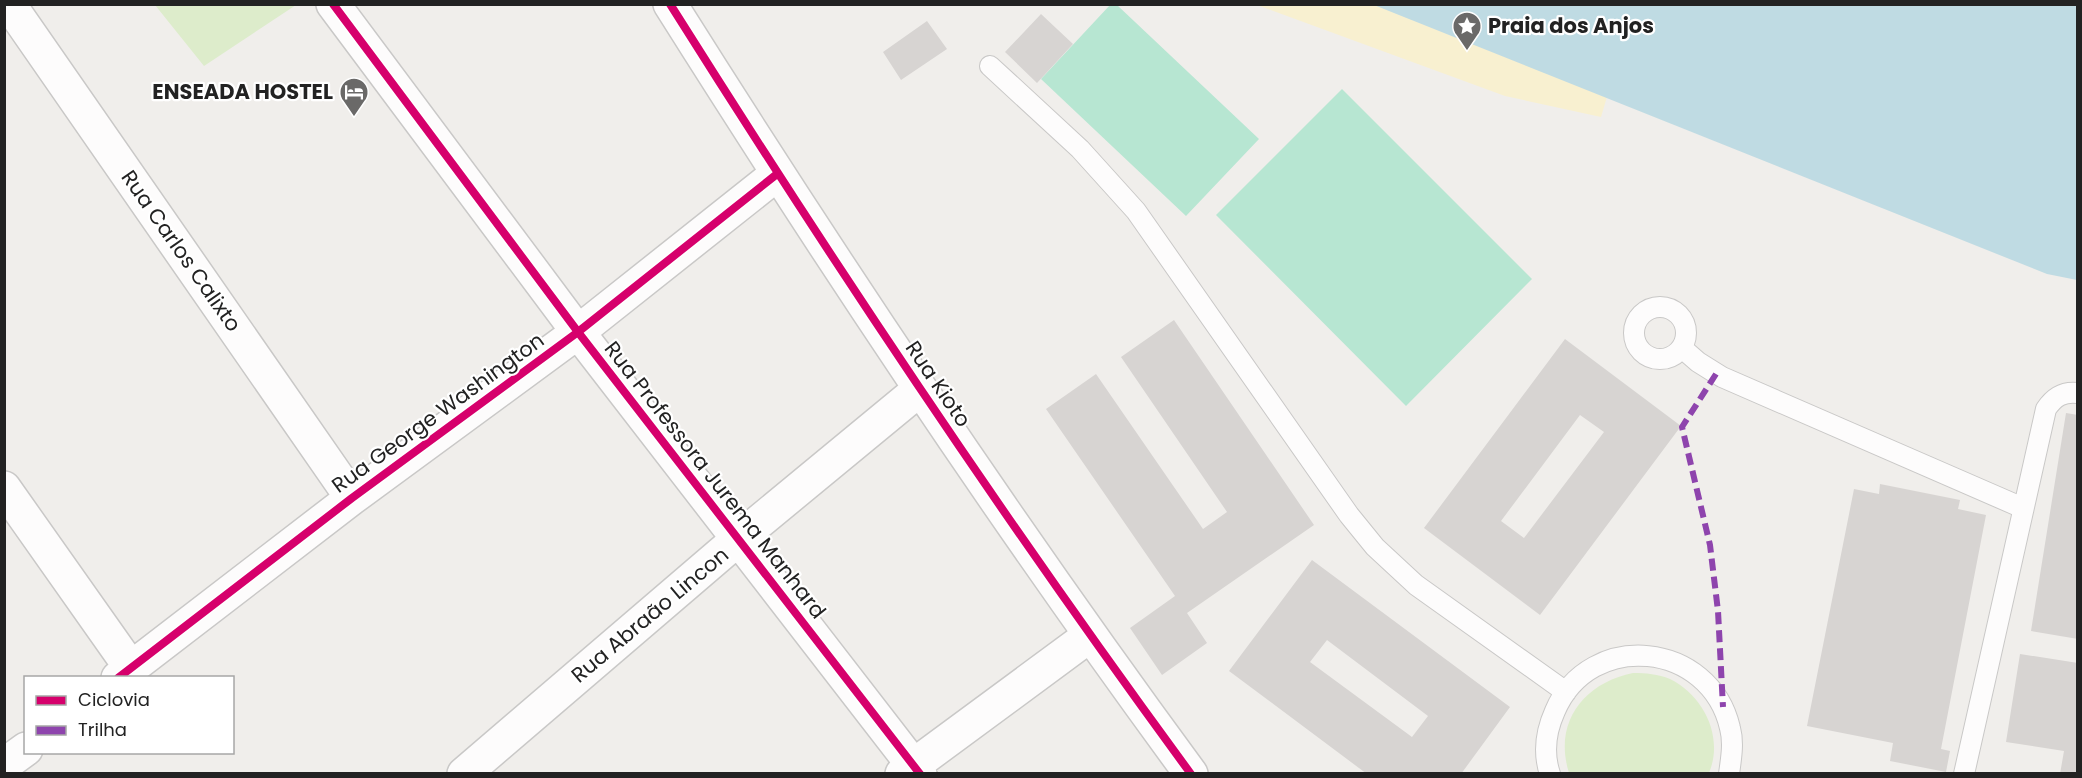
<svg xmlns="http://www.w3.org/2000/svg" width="2082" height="778" font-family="Poppins,sans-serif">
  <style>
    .grass { fill: #ddeccb }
    .sand { fill: #f8f0d0 }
    .pitch { fill: #b7e6d2 }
    .water { fill: #bfdbe3 }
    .building { fill: #d7d4d2; fill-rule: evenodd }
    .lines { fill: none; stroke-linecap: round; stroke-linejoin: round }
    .service-casing { stroke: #c9c8c7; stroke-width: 22 }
    .minor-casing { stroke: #c9c8c7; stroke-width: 36 }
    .service { stroke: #fdfcfc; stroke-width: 20 }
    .minor { stroke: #fdfcfc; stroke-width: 33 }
    .quiet { stroke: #8e44ad; stroke-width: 6; stroke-dasharray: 12 6; stroke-linecap: butt }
    .cycleway-casing { stroke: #fff; stroke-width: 11 }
    .cycleway { stroke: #d6006c; stroke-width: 8 }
    .labels { text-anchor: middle; stroke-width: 4.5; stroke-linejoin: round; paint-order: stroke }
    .poi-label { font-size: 21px; font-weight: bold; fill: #222; stroke: #fff; text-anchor: start }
    .street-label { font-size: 21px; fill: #222; stroke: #fff }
  </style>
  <rect width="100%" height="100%" fill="#f0eeeb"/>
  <!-- grass -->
  <path class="grass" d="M 155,5 L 296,5 L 204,66 Z
    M 1633,673 C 1646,673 1658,674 1670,679 C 1704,696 1724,737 1709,773 L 1569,773 C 1553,722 1584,683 1633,673 Z"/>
  <!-- sand -->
  <path class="sand" d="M 1257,5 L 1476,5 L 1609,90 L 1601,117 L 1505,96 Z"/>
  <!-- pitch -->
  <path class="pitch" d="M 1110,5 L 1117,5 L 1259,139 L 1186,216 L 1041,79 Z
    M 1342,89 L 1532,279 L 1406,406 L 1216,215 Z"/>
  <!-- water -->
  <path class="water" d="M 1374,5 L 2077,5 L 2077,280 L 2047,274 Z"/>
  <!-- building -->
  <path class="building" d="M 1041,14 L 1073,44 L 1037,83 L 1005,52 Z
    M 927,21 L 947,49 L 901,80 L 883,52 Z
    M 1174,320 L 1314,525 L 1187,613 L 1207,643 L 1162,675 L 1130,628 L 1175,596 L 1046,409 L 1096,374 L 1203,529 L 1227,512 L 1121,357 Z
    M 1565,339 L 1681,426 L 1540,615 L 1424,528 ZM 1580,415 L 1604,432 L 1524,538 L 1501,521 Z
    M 2066,413 L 2078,415 L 2078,639 L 2031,631 Z
    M 1880,484 L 1960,500 L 1958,509 L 1986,515 L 1941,749 L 1950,751 L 1946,772 L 1890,761 L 1893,743 L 1807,726 L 1854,489 L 1879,494 Z
    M 1312,560 L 1510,707 L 1461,774 L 1367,774 L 1229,671 ZM 1327,640 L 1428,716 L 1412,737 L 1310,662 Z
    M 2020,654 L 2078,663 L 2078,774 L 2060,774 L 2064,751 L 2006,742 Z"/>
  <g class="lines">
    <!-- service casing -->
    <g class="service-casing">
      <path id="service" d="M 990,66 L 1080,149 L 1136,211 L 1349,515 L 1375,547 L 1416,585 L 1566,692
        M1634 333a26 26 0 1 1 52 0a26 26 0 1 1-52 0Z
        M 1682,348 L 1698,362 L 1722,377 L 2023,508
        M 1550,774 C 1543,753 1546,731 1555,711 C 1590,629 1710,641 1730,728 C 1734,743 1731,759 1729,774
        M 1964,774 L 2046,409 C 2054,397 2063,391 2078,393"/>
    </g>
    <!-- minor casing -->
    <g class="minor-casing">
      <path id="minor" d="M 9,4 L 352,498
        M 333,4 L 578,332 L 920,774
        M 670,4 C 835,266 1007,524 1191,774
        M 4,488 L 131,668
        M 118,678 L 352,498 L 578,332 L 777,174
        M 4,765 L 26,749
        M 464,774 L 737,540 L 920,389
        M 902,774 L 1089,636"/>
    </g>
    <!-- service -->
    <use href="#service" class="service"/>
    <!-- minor -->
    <use href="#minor" class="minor"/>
    <!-- quiet -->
    <path class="quiet" d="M 1716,374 L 1682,427 L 1710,545 L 1718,611 L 1723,707"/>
    <!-- cycleway casing -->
    <g class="cycleway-casing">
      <path id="cycleway" d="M 333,4 L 578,332 L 920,774
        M 670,4 C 835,266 1007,524 1191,774
        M 118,678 L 352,498 L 578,332 L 777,174"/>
    </g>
    <!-- cycleway -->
    <use href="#cycleway" class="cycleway"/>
  </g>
  <!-- icons -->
  <defs>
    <g id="sight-pin" transform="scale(1.5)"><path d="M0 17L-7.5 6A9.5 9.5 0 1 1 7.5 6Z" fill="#6a6968" stroke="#fff"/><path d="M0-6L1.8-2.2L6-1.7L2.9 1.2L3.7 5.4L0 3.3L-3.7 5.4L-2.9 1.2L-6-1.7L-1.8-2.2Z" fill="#fff"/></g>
    <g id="hotel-pin" transform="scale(1.5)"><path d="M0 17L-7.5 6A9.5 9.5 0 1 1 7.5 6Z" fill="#6a6968" stroke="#fff"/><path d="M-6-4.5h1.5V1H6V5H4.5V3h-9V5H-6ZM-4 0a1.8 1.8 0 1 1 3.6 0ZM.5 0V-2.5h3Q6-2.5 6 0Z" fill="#fff"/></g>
  </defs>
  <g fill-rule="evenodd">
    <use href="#sight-pin" x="1467" y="26"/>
    <use href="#hotel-pin" x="354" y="92"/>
  </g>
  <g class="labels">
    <!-- poi labels -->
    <g class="poi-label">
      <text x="1488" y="33">Praia dos Anjos</text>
      <text x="333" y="99" text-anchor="end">ENSEADA HOSTEL</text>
    </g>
    <!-- street labels -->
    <g class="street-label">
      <text transform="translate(181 251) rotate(55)" y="7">Rua Carlos Calixto</text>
      <text transform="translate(938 384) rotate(56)" y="7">Rua Kioto</text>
      <text transform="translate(438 413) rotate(-36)" y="7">Rua George Washington</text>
      <text transform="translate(715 480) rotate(52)" y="7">Rua Professora Jurema Manhard</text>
      <text transform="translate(650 615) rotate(-40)" y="7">Rua Abraão Lincon</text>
    </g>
  </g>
  <!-- border -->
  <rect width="2082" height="778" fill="none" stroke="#222222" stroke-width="12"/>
  <!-- legend -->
  <rect x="24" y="676" width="210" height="78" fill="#ffffff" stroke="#a7a7a7" stroke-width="1.5"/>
  <rect x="36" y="696" width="30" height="9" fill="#d6006c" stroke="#a7a7a7" stroke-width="1.5"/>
  <text x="78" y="706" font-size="18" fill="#222222">Ciclovia</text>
  <rect x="36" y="726" width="30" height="9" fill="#8e44ad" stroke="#a7a7a7" stroke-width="1.5"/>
  <text x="78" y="736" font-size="18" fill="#222222">Trilha</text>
</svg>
